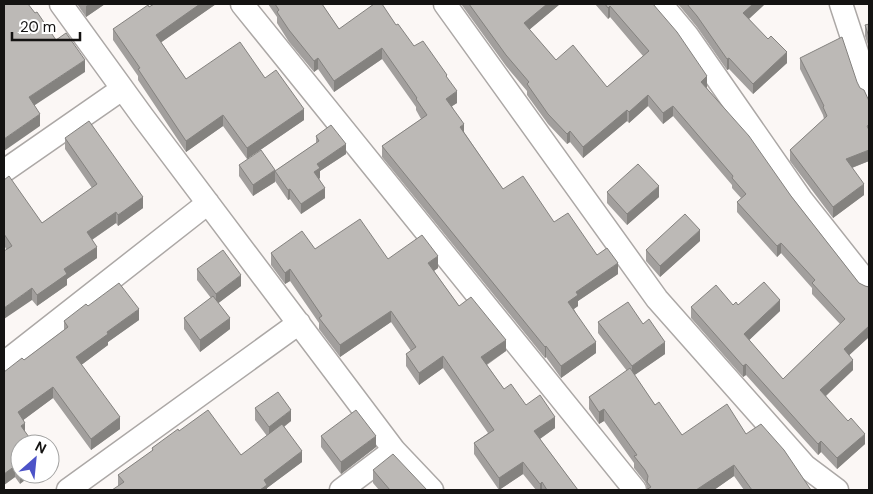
<svg xmlns="http://www.w3.org/2000/svg" width="873" height="494" font-family="'DM Sans',sans-serif">
  <style>
    .lines { fill: none; stroke-linecap: round; stroke-linejoin: round }
    .minor-casing { stroke: #aca8a6; stroke-width: 25 }
    .minor { stroke: #fff; stroke-width: 22 }
    .wall { fill: #a29f9d }
    .shaded-wall { fill: #84827f }
    .building { fill: #bcb9b6; stroke: #84827f }
  </style>
  <rect width="100%" height="100%" fill="#fbf7f5"/>
  <g class="lines">
    <!-- minor casing -->
    <g class="minor-casing">
      <path id="minor" d="M 61,4 L 143,117 L 394,450 L 432,490
        M 242,4 L 635,490
        M 445,4 L 657,299 L 805,466 L 837,490
        M 661,4 L 687,35 L 801,199 L 869,285
        M 841,4 L 869,89
        M 4,171 L 122,89
        M 4,363 L 208,203
        M 68,490 L 299,323
        M 341,490 L 394,450"/>
    </g>
    <!-- minor -->
    <use href="#minor" class="minor"/>
  </g>
  <!-- wall -->
  <path class="wall" d="M 77,4 L 105,4 L 86,17 Z
    M 154,4 L 216,4 L 161,42 L 186,79 L 265,78 L 304,120 L 247,159 L 223,126 L 186,152 L 138,80 L 138,76 L 113,40 L 113,29 Z
    M 268,4 L 322,4 L 339,29 L 396,25 L 414,46 L 447,78 L 457,103 L 452,106 L 464,132 L 503,189 L 554,222 L 597,255 L 618,274 L 578,301 L 578,306 L 574,309 L 596,353 L 561,378 L 546,357 L 545,358 L 382,157 L 382,146 L 421,119 L 416,110 L 416,107 L 382,59 L 334,92 L 318,69 L 314,72 L 289,42 L 277,23 L 277,17 Z
    M 461,4 L 560,4 L 529,30 L 556,60 L 607,87 L 643,56 L 610,17 L 608,19 L 595,4 L 653,4 L 707,87 L 707,88 L 791,196 L 859,283 L 865,286 L 869,287 L 869,337 L 849,355 L 853,370 L 826,396 L 865,444 L 837,469 L 821,452 L 818,455 L 746,375 L 743,377 L 691,318 L 691,307 L 733,305 L 780,311 L 749,340 L 783,379 L 840,324 L 812,294 L 812,288 L 781,253 L 777,257 L 737,212 L 737,202 L 741,198 L 732,188 L 732,185 L 673,116 L 663,124 L 648,106 L 629,123 L 627,121 L 583,158 L 570,142 L 567,144 L 548,124 L 527,95 L 527,91 L 506,66 Z
    M 678,4 L 765,4 L 749,19 L 787,63 L 753,94 L 729,69 L 727,70 L 697,27 Z
    M 869,24 L 869,48 L 865,36 L 865,25 Z
    M 800,58 L 869,161 L 852,168 L 864,195 L 833,218 L 790,161 L 790,150 L 824,119 L 823,115 L 800,69 Z
    M 316,136 L 346,154 L 320,171 L 320,178 L 319,179 L 325,198 L 301,214 L 290,199 L 288,200 L 275,181 L 275,171 L 316,143 Z
    M 65,138 L 143,208 L 118,226 L 116,223 L 92,240 L 97,258 L 67,279 L 67,285 L 37,306 L 32,300 L 4,245 L 4,180 L 42,223 L 92,188 L 65,149 Z
    M 239,165 L 275,182 L 253,196 L 239,176 Z
    M 607,192 L 659,197 L 627,225 L 607,203 Z
    M 700,241 L 660,277 L 646,261 L 646,250 Z
    M 315,249 L 388,259 L 438,268 L 434,271 L 459,306 L 506,351 L 487,365 L 504,389 L 526,405 L 555,428 L 540,439 L 578,490 L 536,490 L 523,474 L 499,490 L 474,454 L 474,443 L 488,433 L 443,368 L 419,385 L 406,366 L 406,354 L 411,351 L 391,322 L 340,357 L 319,329 L 319,323 L 290,281 L 285,284 L 271,265 L 271,253 Z
    M 197,269 L 241,286 L 218,303 L 230,329 L 200,352 L 184,329 L 184,318 L 211,298 L 197,280 Z
    M 88,306 L 139,320 L 108,342 L 108,345 L 81,365 L 120,429 L 91,450 L 53,398 L 23,420 L 20,484 L 15,477 L 4,485 L 24,360 L 64,330 L 64,321 Z
    M 598,322 L 643,324 L 665,354 L 634,375 L 655,405 L 682,435 L 746,434 L 811,490 L 744,490 L 734,476 L 714,490 L 646,490 L 647,489 L 647,487 L 645,482 L 634,468 L 634,463 L 604,421 L 599,424 L 589,409 L 589,397 L 627,371 L 598,333 Z
    M 255,408 L 291,421 L 284,427 L 302,462 L 267,488 L 267,490 L 118,486 L 118,475 L 152,451 L 152,448 L 179,431 L 241,455 L 267,436 L 255,420 Z
    M 321,436 L 376,447 L 341,474 L 321,447 Z
    M 373,470 L 427,490 L 379,490 L 373,483 Z"/>
  <!-- shaded-wall -->
  <path class="shaded-wall" d="M 89,4 L 105,4 L 86,17 L 86,6 Z
    M 200,4 L 216,4 L 156,46 L 156,35 Z
    M 547,4 L 560,4 L 524,34 L 524,23 Z
    M 753,4 L 765,4 L 743,24 L 743,13 Z
    M 610,6 L 610,17 L 608,19 L 608,8 Z
    M 382,48 L 382,59 L 334,92 L 334,81 Z
    M 787,52 L 787,63 L 753,94 L 753,84 Z
    M 318,58 L 318,69 L 314,72 L 314,61 Z
    M 729,58 L 729,69 L 727,70 L 727,59 Z
    M 85,60 L 85,72 L 29,109 L 29,97 Z
    M 707,76 L 707,87 L 701,92 L 701,82 Z
    M 457,91 L 457,103 L 446,110 L 446,99 Z
    M 648,95 L 648,106 L 629,123 L 629,112 Z
    M 673,106 L 673,116 L 663,124 L 663,113 Z
    M 304,109 L 304,120 L 247,159 L 247,148 Z
    M 627,110 L 627,121 L 583,158 L 583,147 Z
    M 40,114 L 40,126 L 4,151 L 4,139 Z
    M 223,115 L 223,126 L 186,152 L 186,141 Z
    M 464,124 L 464,135 L 460,127 Z
    M 570,131 L 570,142 L 567,144 L 567,134 Z
    M 346,144 L 346,154 L 320,171 L 320,178 L 314,182 L 314,172 L 317,164 Z
    M 869,150 L 869,161 L 846,170 L 846,159 Z
    M 275,170 L 275,182 L 253,196 L 253,185 Z
    M 864,184 L 864,195 L 833,218 L 833,207 Z
    M 659,186 L 659,197 L 627,225 L 627,214 Z
    M 325,188 L 325,198 L 301,214 L 301,204 Z
    M 290,189 L 290,199 L 288,200 L 288,190 Z
    M 143,197 L 143,208 L 118,226 L 118,215 Z
    M 116,212 L 116,223 L 87,243 L 87,232 Z
    M 700,230 L 700,241 L 660,277 L 660,266 Z
    M 781,243 L 781,253 L 777,257 L 777,246 Z
    M 97,247 L 97,258 L 67,279 L 67,285 L 37,306 L 37,295 L 64,269 Z
    M 438,256 L 438,268 L 428,275 L 428,263 Z
    M 618,263 L 618,274 L 578,301 L 578,306 L 568,313 L 568,302 L 576,292 Z
    M 290,269 L 290,281 L 285,284 L 285,273 Z
    M 241,275 L 241,286 L 216,305 L 216,294 Z
    M 32,288 L 32,300 L 4,319 L 4,308 Z
    M 780,300 L 780,311 L 744,345 L 744,334 Z
    M 139,309 L 139,320 L 108,342 L 108,345 L 76,369 L 76,357 L 107,332 Z
    M 391,311 L 391,322 L 340,357 L 340,345 Z
    M 230,318 L 230,329 L 200,352 L 200,340 Z
    M 869,326 L 869,337 L 844,360 L 844,349 Z
    M 506,340 L 506,351 L 481,368 L 481,357 Z
    M 596,342 L 596,353 L 561,378 L 561,366 Z
    M 665,342 L 665,354 L 632,377 L 632,366 Z
    M 546,346 L 546,357 L 545,358 L 545,347 Z
    M 443,356 L 443,368 L 419,385 L 419,373 Z
    M 853,360 L 853,370 L 820,401 L 820,390 Z
    M 746,364 L 746,375 L 743,377 L 743,366 Z
    M 53,387 L 53,398 L 18,424 L 18,412 Z
    M 604,409 L 604,421 L 599,424 L 599,412 Z
    M 291,410 L 291,421 L 269,438 L 269,427 Z
    M 120,417 L 120,429 L 91,450 L 91,439 Z
    M 555,417 L 555,428 L 534,443 L 534,431 Z
    M 25,423 L 25,434 L 21,426 Z
    M 865,434 L 865,444 L 837,469 L 837,458 Z
    M 376,436 L 376,447 L 341,474 L 341,462 Z
    M 821,441 L 821,452 L 818,455 L 818,444 Z
    M 302,451 L 302,462 L 267,488 L 267,490 L 260,490 L 264,480 Z
    M 523,462 L 523,474 L 499,490 L 499,478 Z
    M 734,465 L 734,476 L 714,490 L 696,490 Z
    M 15,466 L 15,477 L 4,485 L 4,474 Z
    M 20,472 L 20,474 L 33,474 L 20,484 Z
    M 542,482 L 542,490 L 540,490 L 540,484 Z"/>
  <!-- building -->
  <path class="building" d="M 4,4 L 28,4 L 35,13 L 37,12 L 56,40 L 66,33 L 85,60 L 29,97 L 40,114 L 4,139 Z
    M 154,4 L 200,4 L 156,35 L 186,79 L 240,42 L 265,78 L 276,70 L 304,109 L 247,148 L 223,115 L 186,141 L 138,69 L 140,68 L 113,29 L 148,5 L 149,7 Z
    M 275,4 L 322,4 L 339,29 L 374,4 L 382,4 L 396,25 L 398,24 L 414,46 L 423,41 L 447,75 L 446,76 L 457,91 L 446,99 L 464,124 L 460,127 L 503,189 L 523,176 L 554,222 L 568,213 L 597,255 L 607,248 L 618,263 L 576,292 L 578,295 L 568,302 L 596,342 L 561,366 L 546,346 L 545,347 L 382,146 L 427,115 L 416,99 L 417,98 L 382,48 L 334,81 L 318,58 L 314,61 L 289,30 L 277,12 L 279,10 Z
    M 469,4 L 547,4 L 524,23 L 556,60 L 573,45 L 607,87 L 649,51 L 610,6 L 608,8 L 605,4 L 653,4 L 677,32 L 707,76 L 701,82 L 749,136 L 791,196 L 859,283 L 865,286 L 869,287 L 869,326 L 844,349 L 853,360 L 820,390 L 848,421 L 851,418 L 865,434 L 837,458 L 821,441 L 818,444 L 746,364 L 743,366 L 691,307 L 716,285 L 733,305 L 736,302 L 738,305 L 764,282 L 780,300 L 744,334 L 783,379 L 845,319 L 812,283 L 815,280 L 781,243 L 777,246 L 737,202 L 746,194 L 732,178 L 733,176 L 673,106 L 663,113 L 648,95 L 629,112 L 627,110 L 583,147 L 570,131 L 567,134 L 548,114 L 527,84 L 529,82 L 506,55 Z
    M 687,4 L 753,4 L 743,13 L 768,39 L 771,36 L 787,52 L 753,84 L 729,58 L 727,59 L 697,16 Z
    M 869,24 L 869,37 L 865,25 Z
    M 842,37 L 857,82 L 860,88 L 864,90 L 869,101 L 869,125 L 867,126 L 869,130 L 869,150 L 846,159 L 864,184 L 833,207 L 790,150 L 827,116 L 823,107 L 824,106 L 800,58 Z
    M 89,121 L 143,197 L 118,215 L 116,212 L 87,232 L 97,247 L 64,269 L 67,274 L 37,295 L 32,288 L 4,308 L 4,251 L 12,246 L 4,234 L 4,180 L 9,176 L 42,223 L 97,184 L 65,138 Z
    M 331,125 L 346,144 L 317,164 L 320,168 L 314,172 L 325,188 L 301,204 L 290,189 L 288,190 L 275,171 L 319,141 L 316,136 Z
    M 261,150 L 275,170 L 253,185 L 239,165 Z
    M 638,164 L 659,186 L 627,214 L 607,192 Z
    M 685,214 L 700,230 L 660,266 L 646,250 Z
    M 360,219 L 388,259 L 422,235 L 438,256 L 428,263 L 459,306 L 471,297 L 506,340 L 481,357 L 504,389 L 511,384 L 526,405 L 540,395 L 555,417 L 534,431 L 578,490 L 547,490 L 542,482 L 540,484 L 523,462 L 499,478 L 474,443 L 494,430 L 443,356 L 419,373 L 406,354 L 416,347 L 391,311 L 340,345 L 319,318 L 322,316 L 290,269 L 285,273 L 271,253 L 302,231 L 315,249 Z
    M 223,250 L 241,275 L 216,294 L 197,269 Z
    M 119,283 L 139,309 L 107,332 L 108,334 L 76,357 L 120,417 L 91,439 L 53,387 L 18,412 L 25,423 L 21,426 L 34,444 L 20,444 L 20,472 L 15,466 L 4,474 L 4,372 L 22,358 L 24,360 L 68,327 L 64,321 L 86,304 L 88,306 Z
    M 213,296 L 230,318 L 200,340 L 184,318 Z
    M 628,302 L 643,324 L 649,319 L 665,342 L 632,366 L 598,322 Z
    M 630,368 L 655,405 L 659,402 L 682,435 L 727,404 L 746,434 L 761,424 L 784,450 L 811,490 L 752,490 L 734,465 L 696,490 L 646,490 L 651,487 L 647,482 L 648,476 L 645,470 L 634,456 L 637,455 L 604,409 L 599,412 L 589,397 Z
    M 278,392 L 291,410 L 269,427 L 255,408 Z
    M 208,410 L 241,455 L 282,424 L 302,451 L 264,480 L 267,485 L 260,490 L 112,490 L 124,482 L 118,475 L 153,450 L 152,448 L 178,429 L 179,431 Z
    M 356,410 L 376,436 L 341,462 L 321,436 Z
    M 393,454 L 427,490 L 390,490 L 373,470 Z"/>
  <!-- border -->
  <rect width="873" height="494" fill="none" stroke="#141312" stroke-width="10"/>
  <!-- north arrow -->
  <g transform="translate(35 459) rotate(27)"><circle r="24" fill="#ffffff" stroke="#a1a1a0"/>
  <path d="M0-4L9 19L0 12L-9 19Z" fill="#4c53c8"/>
  <text y="-8" font-size="14" font-weight="bold" text-anchor="middle" fill="#141312">N</text>
  </g>
  <!-- scale -->
  <path d="M12 32v8h68v-8" fill="none" stroke="#141312" stroke-width="2.5"/>
  <text x="20" y="32" font-size="15" fill="#141312" stroke="#ffffff" stroke-width="4" paint-order="stroke">20 m</text>
</svg>
